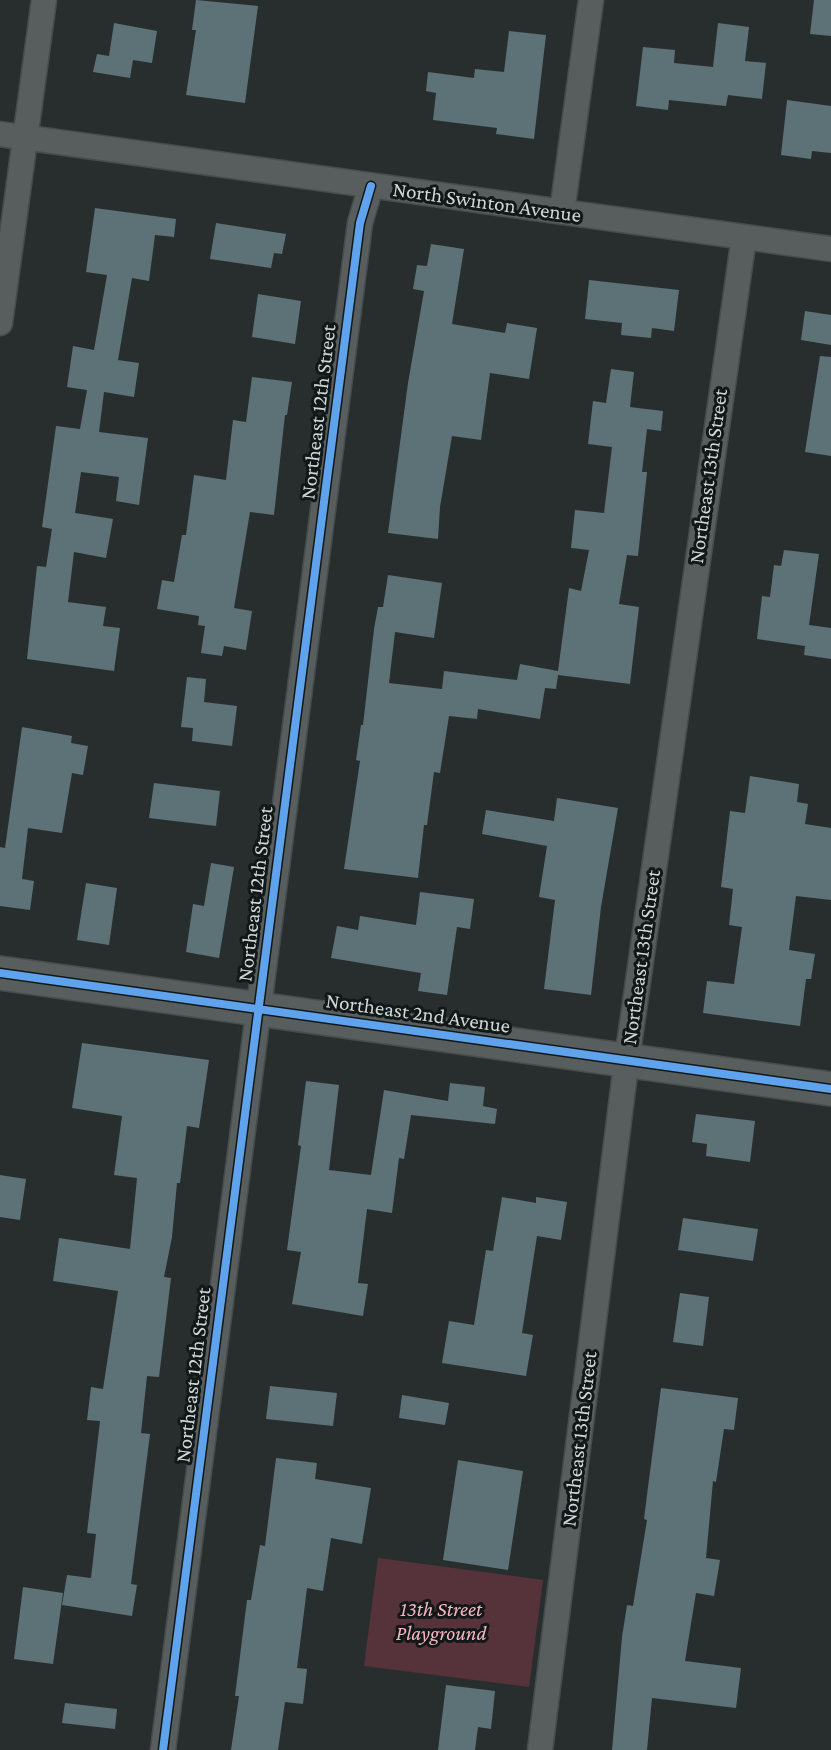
<svg xmlns="http://www.w3.org/2000/svg" width="831" height="1750" font-family="'Crimson Pro',serif">
  <style>
    .green { fill: #56333b }
    .building { fill: #5c7276 }
    .lines { fill: none; stroke-linecap: round; stroke-linejoin: round }
    .street-casing { stroke: #464c4d; stroke-width: 27 }
    .secondary-casing { stroke: #464c4d; stroke-width: 36 }
    .street { stroke: #585d5e; stroke-width: 24 }
    .secondary { stroke: #585d5e; stroke-width: 33 }
    .cycleway-casing { stroke: #121718; stroke-width: 11 }
    .cycleway { stroke: #60a3ed; stroke-width: 8 }
    .labels { text-anchor: middle; stroke-width: 6; stroke-linejoin: round; paint-order: stroke }
    .street-label { font-size: 21px; fill: #d0d8da; stroke: #121718 }
    .park-label { font-size: 21px; font-style: italic; fill: #f6b5c2; stroke: #121718 }
  </style>
  <rect width="100%" height="100%" fill="#282e2e"/>
  <!-- green -->
  <path class="green" d="M 378,1558 L 543,1580 L 529,1687 L 364,1666 Z"/>
  <!-- building -->
  <path class="building" d="M 196,0 L 258,6 L 245,103 L 186,95 L 196,30 L 192,30 Z
    M 814,0 L 831,0 L 831,36 L 810,34 Z
    M 114,23 L 157,31 L 152,63 L 133,60 L 130,78 L 93,72 L 97,54 L 109,56 Z
    M 718,23 L 749,27 L 745,61 L 766,63 L 762,99 L 728,95 L 726,106 L 669,100 L 668,110 L 636,106 L 643,47 L 675,50 L 674,63 L 713,67 Z
    M 509,31 L 546,35 L 534,139 L 496,134 L 497,128 L 433,120 L 436,93 L 426,91 L 428,72 L 474,78 L 475,69 L 504,72 Z
    M 787,100 L 831,106 L 831,153 L 812,151 L 811,159 L 781,155 Z
    M 95,208 L 176,219 L 174,237 L 155,235 L 149,281 L 132,278 L 118,360 L 139,363 L 134,397 L 104,392 L 99,432 L 148,438 L 139,505 L 116,501 L 119,477 L 81,472 L 75,513 L 113,519 L 106,558 L 74,552 L 68,602 L 106,607 L 103,626 L 120,628 L 114,671 L 27,659 L 37,566 L 46,567 L 52,529 L 42,527 L 56,426 L 80,429 L 87,390 L 67,387 L 73,346 L 94,350 L 107,275 L 86,272 Z
    M 216,223 L 286,234 L 282,254 L 274,253 L 271,268 L 210,259 Z
    M 431,244 L 464,249 L 452,324 L 505,333 L 507,323 L 537,328 L 529,379 L 490,373 L 481,440 L 452,436 L 440,507 L 438,539 L 388,533 L 408,383 L 424,291 L 413,289 L 417,265 L 427,266 Z
    M 589,280 L 679,290 L 674,331 L 652,328 L 651,338 L 621,335 L 622,323 L 585,319 Z
    M 258,294 L 301,301 L 295,344 L 252,337 Z
    M 805,311 L 831,315 L 831,345 L 801,340 Z
    M 820,356 L 831,357 L 831,456 L 805,452 Z
    M 611,369 L 634,372 L 630,407 L 663,411 L 661,431 L 647,429 L 642,472 L 647,472 L 638,556 L 627,555 L 619,604 L 639,607 L 630,684 L 558,675 L 556,689 L 545,688 L 540,719 L 478,709 L 477,719 L 449,716 L 440,773 L 434,772 L 427,825 L 424,825 L 418,878 L 344,869 L 360,761 L 356,760 L 361,725 L 363,725 L 374,629 L 378,607 L 383,607 L 388,575 L 442,583 L 434,638 L 395,632 L 389,683 L 442,689 L 444,671 L 517,680 L 520,664 L 558,671 L 569,588 L 581,591 L 589,550 L 571,548 L 575,510 L 604,513 L 612,447 L 588,444 L 593,401 L 606,403 Z
    M 252,377 L 292,382 L 287,415 L 285,415 L 274,515 L 250,512 L 234,608 L 252,611 L 246,650 L 224,646 L 222,656 L 201,653 L 205,626 L 198,625 L 199,616 L 157,609 L 162,580 L 174,582 L 182,535 L 186,535 L 194,475 L 226,480 L 233,420 L 246,422 Z
    M 784,550 L 819,554 L 809,625 L 831,628 L 831,659 L 804,655 L 805,646 L 757,639 L 762,596 L 770,597 L 774,565 L 781,566 Z
    M 187,677 L 206,679 L 204,702 L 237,706 L 232,746 L 192,741 L 193,728 L 181,727 Z
    M 22,727 L 72,736 L 71,743 L 88,746 L 83,775 L 72,773 L 62,833 L 28,828 L 22,879 L 34,881 L 30,910 L 0,906 L 0,847 L 5,848 Z
    M 750,776 L 799,784 L 797,802 L 808,804 L 805,824 L 831,828 L 831,900 L 796,896 L 789,950 L 815,954 L 811,979 L 806,979 L 800,1026 L 703,1013 L 707,981 L 734,984 L 742,927 L 729,925 L 733,889 L 721,887 L 730,811 L 745,813 Z
    M 154,783 L 220,791 L 216,826 L 149,818 Z
    M 557,798 L 618,808 L 601,907 L 591,995 L 544,989 L 555,900 L 539,897 L 547,846 L 482,834 L 486,810 L 554,821 Z
    M 211,863 L 234,867 L 219,958 L 186,952 L 193,904 L 204,906 Z
    M 86,883 L 117,888 L 109,945 L 77,940 Z
    M 420,892 L 474,899 L 470,929 L 457,927 L 447,995 L 418,991 L 421,973 L 331,958 L 337,926 L 358,930 L 360,916 L 416,925 Z
    M 82,1043 L 209,1060 L 199,1128 L 187,1126 L 180,1183 L 177,1183 L 172,1237 L 164,1277 L 171,1278 L 159,1377 L 147,1376 L 141,1433 L 150,1434 L 131,1584 L 137,1585 L 132,1616 L 62,1605 L 67,1575 L 91,1578 L 96,1534 L 87,1533 L 100,1421 L 87,1420 L 91,1387 L 103,1389 L 118,1291 L 53,1281 L 59,1238 L 130,1249 L 137,1178 L 114,1175 L 122,1116 L 72,1108 Z
    M 306,1081 L 339,1085 L 329,1170 L 371,1175 L 384,1090 L 448,1101 L 450,1083 L 485,1087 L 483,1106 L 497,1109 L 495,1124 L 411,1115 L 404,1159 L 399,1158 L 392,1213 L 367,1209 L 358,1283 L 368,1284 L 363,1316 L 292,1304 L 301,1252 L 287,1250 L 301,1146 L 298,1145 Z
    M 696,1114 L 755,1121 L 750,1162 L 706,1156 L 707,1144 L 692,1142 Z
    M 0,1175 L 26,1179 L 20,1220 L 0,1217 Z
    M 502,1197 L 536,1203 L 536,1197 L 567,1202 L 561,1240 L 537,1236 L 522,1333 L 533,1335 L 526,1376 L 442,1363 L 449,1321 L 474,1325 L 486,1250 L 493,1251 Z
    M 683,1218 L 758,1229 L 753,1261 L 678,1250 Z
    M 680,1293 L 709,1297 L 703,1346 L 673,1342 Z
    M 270,1386 L 337,1393 L 333,1426 L 266,1419 Z
    M 661,1388 L 738,1398 L 734,1430 L 724,1429 L 716,1482 L 713,1481 L 706,1558 L 720,1560 L 714,1596 L 696,1593 L 685,1661 L 741,1668 L 736,1708 L 652,1698 L 647,1750 L 612,1750 L 622,1637 L 627,1605 L 633,1606 L 647,1520 L 644,1519 L 648,1487 Z
    M 402,1395 L 449,1403 L 445,1425 L 399,1418 Z
    M 276,1458 L 317,1463 L 315,1479 L 371,1488 L 362,1544 L 331,1538 L 323,1591 L 307,1588 L 297,1668 L 307,1669 L 303,1704 L 285,1702 L 278,1750 L 231,1750 L 239,1696 L 235,1696 L 247,1600 L 251,1600 L 260,1545 L 265,1546 Z
    M 458,1460 L 523,1471 L 508,1570 L 443,1560 Z
    M 23,1587 L 63,1593 L 53,1664 L 14,1659 Z
    M 446,1685 L 495,1691 L 491,1729 L 478,1727 L 475,1750 L 438,1750 Z
    M 65,1703 L 117,1709 L 115,1729 L 62,1723 Z"/>
  <g class="lines">
    <!-- street casing -->
    <g class="street-casing">
      <path id="street" d="M 0,134 L 831,249
        M 562,212 L 591,0
        M 0,323 L 44,0
        M 163,1750 L 360,223 L 371,186
        M 540,1750 L 625,1073 L 744,237"/>
    </g>
    <!-- secondary casing -->
    <g class="secondary-casing">
      <path id="secondary" d="M 0,973 L 831,1089"/>
    </g>
    <!-- street -->
    <use href="#street" class="street"/>
    <!-- secondary -->
    <use href="#secondary" class="secondary"/>
    <!-- cycleway casing -->
    <g class="cycleway-casing">
      <path id="cycleway" d="M 0,973 L 831,1089
        M 163,1750 L 360,223 L 371,186"/>
    </g>
    <!-- cycleway -->
    <use href="#cycleway" class="cycleway"/>
  </g>
  <g class="labels">
    <!-- street labels -->
    <g class="street-label">
      <text transform="translate(487 202) rotate(8)" y="7">North Swinton Avenue</text>
      <text transform="translate(318 412) rotate(-83)" y="7">Northeast 12th Street</text>
      <text transform="translate(708 476) rotate(-82)" y="7">Northeast 13th Street</text>
      <text transform="translate(255 894) rotate(-83)" y="7">Northeast 12th Street</text>
      <text transform="translate(641 957) rotate(-82)" y="7">Northeast 13th Street</text>
      <text transform="translate(418 1013) rotate(8)" y="7">Northeast 2nd Avenue</text>
      <text transform="translate(193 1375) rotate(-83)" y="7">Northeast 12th Street</text>
      <text transform="translate(579 1439) rotate(-83)" y="7">Northeast 13th Street</text>
    </g>
    <!-- park labels -->
    <g class="park-label">
      <text x="441" y="1616">13th Street<tspan x="441" dy="24">Playground</tspan></text>
    </g>
  </g>
</svg>
